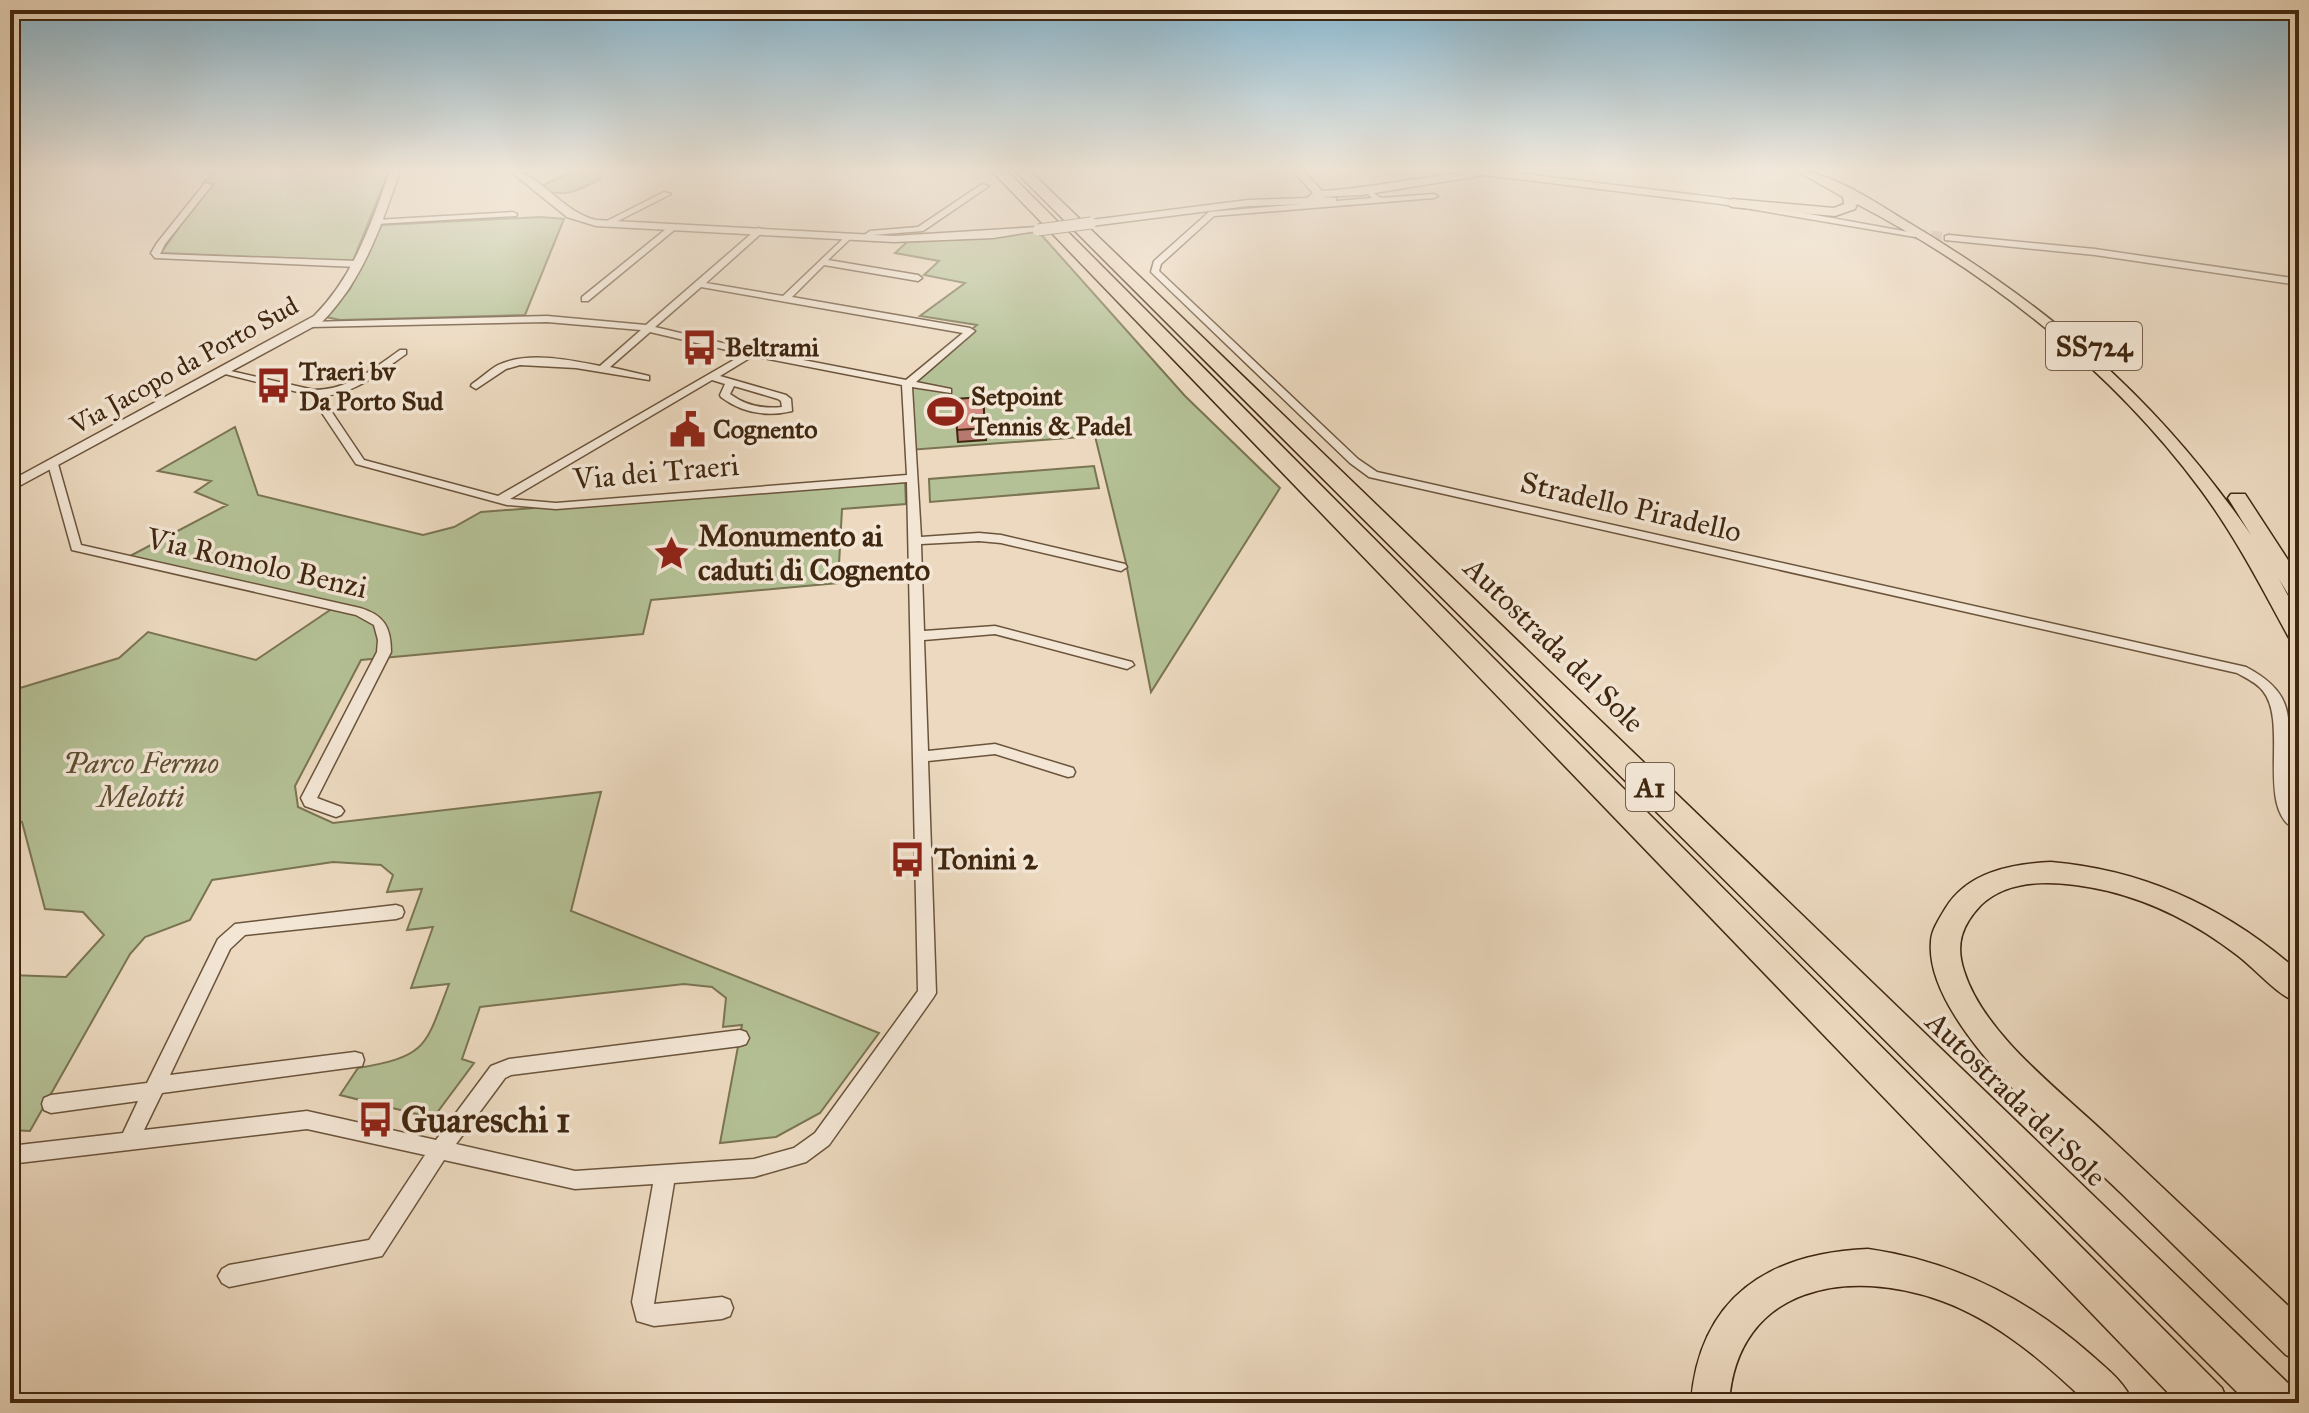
<svg xmlns="http://www.w3.org/2000/svg" width="2309" height="1413" viewBox="0 0 2309 1413" font-family="'IM FELL Great Primer',serif">
<style>
.green{fill:#b4c095;stroke:#7a7452;stroke-width:2}
.lines{fill:none;stroke-linecap:round;stroke-linejoin:round}
.tertiary-tunnel{stroke:#cab59c;stroke-width:11;stroke-dasharray:11 5;stroke-linecap:butt}
.minor-casing{stroke:#6b543c;stroke-width:3}
.tertiary-casing{stroke:#6b543c;stroke-width:3}
.trunk-casing{stroke:#402710;stroke-width:3}
.motorway-casing{stroke:#402710;stroke-width:3}
.minor{fill:#f3e6d5;fill-rule:evenodd}
.tertiary{fill:#f3e6d5;fill-rule:evenodd}
.trunk{fill:#ecd9bf;fill-rule:evenodd}
.motorway{fill:#ecd9bf;fill-rule:evenodd}
.tertiary-bridge-casing{stroke:#6b543c;stroke-width:13;stroke-linecap:butt}
.tertiary-bridge{stroke:#f3e6d5;stroke-width:11}
.wall{fill:#b6786f;stroke:#402710;stroke-width:2}
.building{fill:#d48b81;stroke:#402710;stroke-width:2}
.labels{text-anchor:middle;stroke-width:7;stroke-linejoin:round;paint-order:stroke}
.far-poi-label{font-size:26px;font-weight:bold;fill:#402710;stroke:#f3e6d5;text-anchor:start}
.far-street-label{font-size:26px;fill:#402710;stroke:#f3e6d5}
.shield{fill:#f3e6d5;stroke:#76604b;stroke-width:2}
.shield-label{font-size:28px;font-weight:bold;fill:#402710}
.street-label{font-size:30px;fill:#402710;stroke:#f3e6d5}
.poi-label{font-size:30px;font-weight:bold;fill:#402710;stroke:#f3e6d5;text-anchor:start}
.park-label{font-size:30px;font-style:italic;fill:#5d4d31;stroke:#f3e6d5}
.near-poi-label{font-size:36px;font-weight:bold;fill:#402710;stroke:#f3e6d5;text-anchor:start}
</style>
<rect width="100%" height="100%" fill="#ecd9bf"/>
<filter id="stains"><feTurbulence type="fractalNoise" baseFrequency=".0025" numOctaves="4"/><feColorMatrix values="0 0 0 0 .2 0 0 0 0 .09 0 0 0 0 .02 0 0 0 .5 -.17"/></filter>
<radialGradient id="worn" r=".72"><stop offset=".6" stop-color="#630" stop-opacity="0"/><stop offset="1" stop-color="#630" stop-opacity=".3"/></radialGradient>
<g class="green">
<polygon points="216,171 389,171 353,261 161,253 202,195 214,184 203,183"/>
<path d="M572 171 602 173 599 175 601 179C581 189 560 201 540 187Z"/>
<polygon points="541,217 564,219 525,315 340,320 326,317 350,289 382,225"/>
<polygon points="1037,230 1185,396 1280,488 1151,692 1126,563 1095,436 909,450 907,384 977,325 920,316 965,283 924,275 939,261 895,253 908,241 975,238"/>
<path d="M235 427 258 495 423 535 454 527 481 512 905 480 906 504 842 509 838 583 651 600 643 634 361 660 295 786 298 807 333 823 601 792 571 911 879 1033 820 1113 776 1137 720 1143 742 1025 723 1027 726 998 712 987 684 984 480 1007 462 1059 474 1063 433 1118 340 1095 358 1068C428 1056 425 1047 449 984L411 988 433 927 407 930 422 889 387 892 393 875 381 865 333 862 212 880 190 920 145 937 130 954 30 1131 10 1130V975L66 977 104 935 83 912 45 909 22 822 10 820V691L119 658 148 632 256 660 336 606 130 556 227 505 195 492 211 481 158 471Z"/>
<polygon points="1094,466 1099,488 930,502 929,479"/>
</g>
<g class="lines">
<polyline class="tertiary-tunnel" points="1915,234 1949,238"/>
<defs>
<g id="minor">
<polygon points="205,183 212,185 165,244 160,254 357,261 361,264 357,267 155,258 151,253 157,243"/>
<polygon points="982,184 989,186 923,231 872,235 864,240 860,238 870,231 918,227"/>
<polygon points="664,192 671,194 612,224 605,222"/>
<path d="M1372 192 1381 198 1434 194 1438 196 1434 198 1214 216 1161 264 1159 271 1358 459 1377 472 2246 667C2305 698 2284 728 2289 782 2290 800 2299 813 2299 831 2253 814 2290 724 2263 691 2257 683 2246 678 2237 673L1369 477 1350 463 1151 272 1154 261 1209 212 1372 198 1368 194Z"/>
<polygon points="513,212 517,214 516,216 375,224 371,222 375,220"/>
<polygon points="671,225 678,227 588,301 582,301 582,297"/>
<path d="M758 228 765 230 706 283 783 296 847 235 851 237 850 239 828 260 918 275 922 278 918 281 824 265 792 297 970 328 975 331 916 382 951 389V393L912 387 921 537 979 533 1001 535 1125 564 1127 567 1121 571 1001 543 979 541 921 544 924 631 995 626 1132 662 1134 665 1127 669 995 634 924 640 928 751 995 744 1073 768 1075 772 1073 776 1068 777 995 754 928 761 936 993 933 998 829 1145 806 1162 754 1177 674 1183 654 1304 722 1297 730 1300 733 1308 730 1316 722 1319 654 1326 637 1321 632 1302 653 1184 575 1189 444 1160 382 1256 229 1287 222 1283 218 1276 222 1269 229 1265 369 1240 425 1155 307 1129 10 1164V1146L123 1133 138 1101 51 1113 44 1110 42 1104 44 1098 51 1095 147 1083 218 939 235 924 396 905 402 907 404 912 402 917 396 919 245 935 230 949 170 1075 355 1052 362 1054 364 1060 362 1066 162 1093 144 1130 307 1111 436 1140 491 1066 509 1059 740 1030 746 1032 749 1038 746 1044 740 1046 511 1075 505 1078 456 1144 575 1171 754 1159 794 1148 815 1133 918 991 907 482 556 509 507 505 356 464 310 395 217 372 222 369 314 390C348 390 373 369 400 350H406V354C380 372 354 395 321 396L364 460 498 496 744 354 650 332 610 367 649 376V380L576 368 520 365 506 369 476 389 471 386 472 384C481 378 489 370 498 365 528 351 570 360 600 366L641 330 547 322 310 327 305 324 307 322 547 316 646 325ZM701 287 963 333 906 380 752 350 655 327ZM753 356 902 385 907 475 556 503 510 499 712 380 725 384 720 395 721 397C742 413 767 417 792 411L791 399 786 395 720 376ZM734 386 778 399 781 401 782 407C763 409 746 406 730 394Z"/>
<path d="M53 461 58 464 81 545 360 608C384 615 391 627 391 652L317 798 341 807 344 811 341 815 336 817 305 806 301 798 377 652 378 640 374 625 356 615 72 550 48 464Z"/>
</g>
<g id="tertiary">
<path d="M390 171H400C381 226 364 279 322 322L10 491V481L314 316C354 276 371 224 390 171Z"/>
<path d="M510 171C539 171 561 212 596 220L894 236 1038 227 1043 230 993 238 894 242 596 226 567 217Z"/>
<path d="M1293 171H1303L1322 191C1381 188 1440 171 1500 171L1721 198 1920 234 1915 237 1721 204 1485 175 1362 195 1320 197 1336 198V202L1332 203 1248 206 1091 226 1086 223 1091 220 1248 200 1307 198 1313 193Z"/>
<polygon points="1949,235 2095,249 2299,279 2299,285 2095,255 1945,240 1945,236"/>
</g>
<g id="trunk">
<path d="M1797 171C1828 171 1874 201 1901 218 2046 304 2155 395 2251 535L2228 498 2231 494H2245L2299 577V601L2291 599 2279 579 2299 616V643L2291 641 2288 636C2261 586 2235 536 2201 490 2112 370 1989 273 1857 204L1855 209 1835 216 1732 207 1725 203 1732 199 1834 208 1844 204 1843 197Z"/>
<path d="M2051 862C2146 870 2228 909 2299 972V1003C2276 995 2257 970 2237 955 2198 925 2156 903 2108 891 2069 882 2013 874 1981 905 1962 925 1955 944 1964 971 1984 1035 2062 1092 2110 1138 2173 1197 2236 1257 2299 1316V1361L2286 1355C2231 1301 2176 1247 2121 1193 2067 1140 1924 1023 1931 942 1931 931 1939 919 1945 909 1967 872 2011 864 2051 862Z"/>
<path d="M1868 1249C1952 1261 2025 1297 2089 1353 2106 1368 2125 1382 2133 1403H2087C2046 1363 1997 1321 1942 1301 1849 1267 1737 1285 1729 1403H1691C1699 1297 1769 1253 1868 1249Z"/>
</g>
<g id="motorway">
<polygon points="992,171 1007,171 2222,1388 2228,1403 2178,1403"/>
<polygon points="1015,171 1030,171 2293,1388 2299,1403 2248,1403"/>
</g>
</defs>
<use href="#minor" class="minor-casing"/>
<use href="#tertiary" class="tertiary-casing"/>
<use href="#trunk" class="trunk-casing"/>
<use href="#motorway" class="motorway-casing"/>
<use href="#minor" class="minor"/>
<use href="#tertiary" class="tertiary"/>
<use href="#trunk" class="trunk"/>
<use href="#motorway" class="motorway"/>
<defs>
<polyline id="tertiary-bridge" points="1038,230 1091,223"/>
</defs>
<use href="#tertiary-bridge" class="tertiary-bridge-casing"/>
<use href="#tertiary-bridge" class="tertiary-bridge"/>
</g>
<polygon class="wall" points="983,397 986,440 958,442 957,430"/>
<polygon class="building" points="983,397 985,428 957,430 955,399"/>
<linearGradient id="sky" x2="0" y2="1"><stop stop-color="#88b7d0"/><stop offset="0.46" stop-color="#f6eee2"/><stop offset="1" stop-color="#f6eee2" stop-opacity="0"/></linearGradient>
<rect width="2309" height="369" fill="url(#sky)"/>
<defs>
<symbol id="bus-bare" viewBox="-9 -9 18 18"><path d="M-5-6H5V4H4V6H2V4H-2V6H-4V4H-5ZM-3.5-4V0h7V-4ZM-3.5 1.2v1.5H-2V1.2ZM2 1.2v1.5H3.5V1.2Z" fill="#8f2418" stroke="#f3e6d5" stroke-width="2.5" paint-order="stroke"/></symbol>
<symbol id="stadium-bare" viewBox="-9 -9 18 18"><path d="M0-5a6.5 5 0 1 0 0 10a6.5 5 0 1 0 0-10ZM-3.5-1.8h7v3.6h-7Z" fill="#8f2418" stroke="#f3e6d5" stroke-width="2.5" paint-order="stroke"/></symbol>
<symbol id="civic-bare" viewBox="-9 -9 18 18"><path d="M-.6-6.5H3V-4.5H.6V-3L4-1V1h2V6H-6V1h2V-1L-.6-3ZM-1.2 2.5V6h2.4V2.5Z" fill="#8f2418" stroke="#f3e6d5" stroke-width="2.5" paint-order="stroke"/></symbol>
<symbol id="sight-bare" viewBox="-9 -9 18 18"><path d="M0-6L1.8-2.2L6-1.7L2.9 1.2L3.7 5.4L0 3.3L-3.7 5.4L-2.9 1.2L-6-1.7L-1.8-2.2Z" fill="#8f2418" stroke="#f3e6d5" stroke-width="2.5" paint-order="stroke"/></symbol>
</defs>
<g fill-rule="evenodd">
<use href="#bus-bare" x="674" y="322" width="51" height="51"/>
<use href="#bus-bare" x="248" y="360" width="51" height="51"/>
<use href="#stadium-bare" x="920" y="386" width="51" height="51"/>
<use href="#civic-bare" x="662" y="404" width="51" height="51"/>
<use href="#sight-bare" x="646" y="528" width="51" height="51"/>
<use href="#bus-bare" x="882" y="834" width="51" height="51"/>
<use href="#bus-bare" x="350" y="1094" width="51" height="51"/>
</g>
<g class="labels">
<g class="far-poi-label">
<text x="725" y="356">Beltrami</text>
<text x="299" y="380">Traeri bv<tspan x="299" dy="30">Da Porto Sud</tspan></text>
<text x="971" y="405">Setpoint<tspan x="971" dy="30">Tennis &amp; Padel</tspan></text>
<text x="713" y="438">Cognento</text>
</g>
<g class="far-street-label">
<text transform="translate(184 365) rotate(-29)" y="9">Via Jacopo da Porto Sud</text>
</g>
<g class="shield">
<rect x="2046" y="322" width="96" height="48" rx="6"/>
<rect x="1626" y="763" width="48" height="48" rx="6"/>
</g>
<g class="shield-label">
<text x="2094" y="356">SS724</text>
<text x="1650" y="797">A1</text>
</g>
<g class="street-label">
<text transform="translate(656 472) rotate(-5)" y="10">Via dei Traeri</text>
<text transform="translate(1631 507) rotate(13)" y="10">Stradello Piradello</text>
<text transform="translate(257 563) rotate(13)" y="10">Via Romolo Benzi</text>
<text transform="translate(1554 645) rotate(44)" y="10">Autostrada del Sole</text>
<text transform="translate(2016 1099) rotate(44)" y="10">Autostrada del Sole</text>
</g>
<g class="poi-label">
<text x="698" y="546">Monumento ai<tspan x="698" dy="34">caduti di Cognento</tspan></text>
<text x="934" y="869">Tonini 2</text>
</g>
<g class="park-label">
<text x="141" y="773">Parco Fermo<tspan x="141" dy="34">Melotti</tspan></text>
</g>
<g class="near-poi-label">
<text x="401" y="1132">Guareschi 1</text>
</g>
</g>
<rect width="2309" height="1413" fill="none" stroke="#ecd9bf" stroke-width="40"/>
<rect x="12" y="12" width="2285" height="1389" fill="none" stroke="#402710" stroke-width="4"/>
<rect x="20" y="20" width="2269" height="1373" fill="none" stroke="#402710" stroke-width="2"/>
<rect width="100%" height="100%" filter="url(#stains)"/>
<rect width="100%" height="100%" fill="url(#worn)"/>
</svg>
